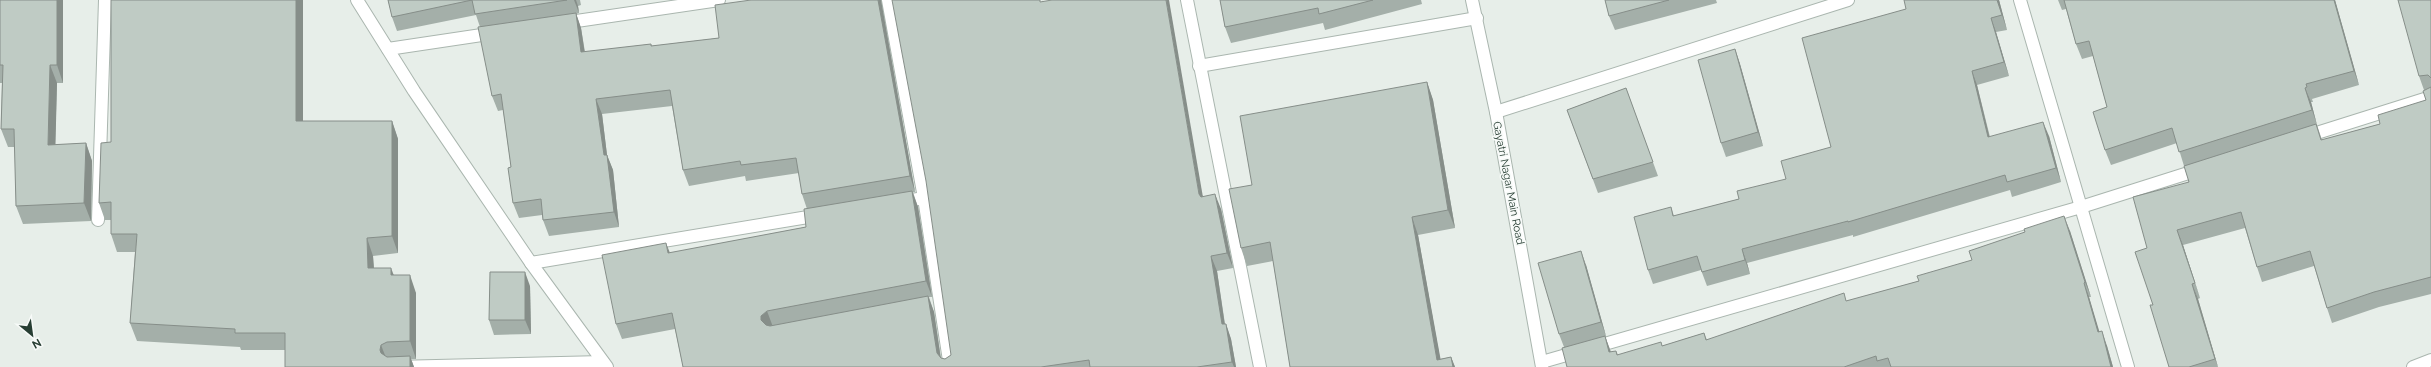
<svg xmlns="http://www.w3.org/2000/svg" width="2431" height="367" viewBox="0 0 2431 367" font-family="Raleway,sans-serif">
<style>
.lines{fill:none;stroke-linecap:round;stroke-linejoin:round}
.minor-casing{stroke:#aab6af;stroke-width:14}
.tertiary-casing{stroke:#aab6af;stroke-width:14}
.minor{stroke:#fff;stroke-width:12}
.tertiary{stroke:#fff;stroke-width:12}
.wall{fill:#a4afa9}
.shaded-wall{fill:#868e89}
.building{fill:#bfcbc4;stroke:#868e89}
.labels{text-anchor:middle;stroke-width:3.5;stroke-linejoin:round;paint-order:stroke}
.street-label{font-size:11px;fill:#273e33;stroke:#f7faf8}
</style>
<rect width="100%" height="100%" fill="#e7eee9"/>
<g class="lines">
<defs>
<g id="minor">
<polyline points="357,0 414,91 531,263 607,367"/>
<polyline points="888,0 924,198 950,367"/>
<polyline points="1187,0 1260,367"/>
<polyline points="2020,0 2128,367"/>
<polyline points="563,23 719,0"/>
<polyline points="388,49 495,33"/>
<polyline points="1199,66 1477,18"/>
<polyline points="1496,112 1848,0"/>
<polyline points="2304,137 2431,97"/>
<polyline points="900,202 924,198"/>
<polyline points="98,220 105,0"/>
<polyline points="531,263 820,215"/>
<polyline points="1542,362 2081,207 2201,169"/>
<polyline points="394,367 603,362"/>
<polyline points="2413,367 2431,360"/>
</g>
<polyline id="tertiary" points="1472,0 1496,112 1542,367"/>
</defs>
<use href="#minor" class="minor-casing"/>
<use href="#tertiary" class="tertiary-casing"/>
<use href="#minor" class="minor"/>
<use href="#tertiary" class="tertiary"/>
</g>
<g class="wall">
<polygon points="0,0 63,0 63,83 57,83 55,145 86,143 92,161 91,221 23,224 16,206 15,147 8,147 1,129 2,83 0,83"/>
<polygon points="111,0 303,0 303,121 392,121 398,139 398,253 373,256 374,268 394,275 416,293 416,359 411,359 414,367 285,350 241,350 240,347 137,341 130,323 135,252 117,252 111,234 111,220 105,220 99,203 111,142"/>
<polygon points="388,0 580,0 581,5 578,6 579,13 576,14 581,28 585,52 651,44 652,46 719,38 751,0 881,0 915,192 913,192 918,207 932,297 929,297 934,312 941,358 945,359 951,355 1043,0 1043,1 1203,196 1221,209 1233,268 1217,271 1225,324 1226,324 1231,339 1236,367 683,367 675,329 622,339 616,324 670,253 806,227 807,209 802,194 799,173 746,181 745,176 689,186 683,170 672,106 602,114 607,155 613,170 619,227 549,236 543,220 542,215 519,218 513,203 511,167 503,110 498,111 492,96 480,27 476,15 397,31 392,17"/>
<polygon points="1220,0 1421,0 1422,4 1325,30 1323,23 1231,43 1225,27"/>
<polygon points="1605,0 1716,0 1717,3 1615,30 1609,16"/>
<polygon points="1999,0 2007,30 1996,32 2009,76 1977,85 1990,137 2049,136 2061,182 2012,197 2010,190 1853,237 1853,235 1747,263 1750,274 1707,286 1701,270 1653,284 1648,270 1671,207 1674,216 1739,199 1786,179 1831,147"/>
<polygon points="2058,0 2335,0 2359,85 2312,99 2313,102 2311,102 2317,125 2322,140 2380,124 2426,100 2424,90 2419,76 2431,0 2431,294 2379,307 2332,323 2327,308 2314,266 2262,282 2257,267 2245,228 2183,245 2200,298 2198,299 2218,367 2169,367 2153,305 2147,248 2189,182 2184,166 2177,143 2111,165 2105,150 2107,107 2093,56 2082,59 2076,44 2066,9 2062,10"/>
<polygon points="1735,49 1740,64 1763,146 1726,157 1721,143"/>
<polygon points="1427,82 1433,100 1455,228 1418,235 1440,359 1451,357 1455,367 1290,367 1273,261 1247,266 1241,248 1252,185"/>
<polygon points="1626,88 1658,176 1598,193 1567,110"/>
<polygon points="2070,231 2091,297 2089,297 2099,332 2107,346 2113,367 1567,367 1564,347 1559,334 1586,265 1606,336 1605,336 1611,352 1616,351 1618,355 1662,346 1704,333 1707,340 1847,301 1919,281"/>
<polygon points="530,286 531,334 494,335 489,320"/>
</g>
<g class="shaded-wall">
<polygon points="57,0 63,0 63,83 57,65"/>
<polygon points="296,0 303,0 303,139 296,121"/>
<polygon points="574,0 576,0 578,6 579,13"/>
<polygon points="878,0 881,0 915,192 910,176"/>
<polygon points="1166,0 1169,0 1205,209 1199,194"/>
<polygon points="1997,0 1999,0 2007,30"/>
<polygon points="2334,0 2335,0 2359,85 2354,71"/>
<polygon points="576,13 581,28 587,68 581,52"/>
<polygon points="1991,18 1996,32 2009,76 2004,62"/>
<polygon points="1735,49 1740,64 1763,146 1758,132"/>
<polygon points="50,65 57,83 55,163 48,145"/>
<polygon points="1972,71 1977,85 1993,152 1988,137"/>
<polygon points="1427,82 1433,100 1455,228 1448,210"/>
<polygon points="2305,88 2311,102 2317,125 2312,110"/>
<polygon points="596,99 602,114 607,155 613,170 619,227 614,212 604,155"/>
<polygon points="392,121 398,139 398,253 392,236"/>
<polygon points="2043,122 2049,136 2061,182 2056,168"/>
<polygon points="86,143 92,161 91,221 84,203"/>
<polygon points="912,191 918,207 932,297 926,281"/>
<polygon points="1215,194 1221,209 1233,268 1227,253"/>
<polygon points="2064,216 2070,231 2091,297 2085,282"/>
<polygon points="1412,217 1418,235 1442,367 1437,360"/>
<polygon points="2177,230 2183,245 2200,298 2195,283"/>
<polygon points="367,238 373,256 375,286 368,268"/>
<polygon points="666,243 672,258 668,253"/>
<polygon points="1742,249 1747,263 1750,274 1745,260"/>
<polygon points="1581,251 1586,265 1606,336 1601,322"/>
<polygon points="1211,256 1217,271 1227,340 1222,324"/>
<polygon points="391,268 398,286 391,275"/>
<polygon points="525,272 530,286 531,334 525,320"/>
<polygon points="410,275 416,293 416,359 410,341"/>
<polygon points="2084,283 2089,297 2104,347 2098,332"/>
<polygon points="2192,284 2198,299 2218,367 2215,359"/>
<polygon points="928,296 934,312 942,367 937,353"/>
<polygon points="767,311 773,327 767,331 761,320 761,316"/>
<polygon points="1226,324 1231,339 1236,367 1234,367 1232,362"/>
<polygon points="2102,331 2107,346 2113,367 2111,367"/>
<polygon points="1605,336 1610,350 1615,367 1609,352"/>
<polygon points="381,345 388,363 387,367 380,350"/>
<polygon points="410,356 414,367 410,367"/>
<polygon points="1451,357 1455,367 1453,367"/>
</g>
<g class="building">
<polygon points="0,0 57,0 57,65 50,65 48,145 86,143 84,203 16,206 14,129 1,129 3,65 0,65"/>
<polygon points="111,0 296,0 296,121 392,121 392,236 367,238 368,268 391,268 391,275 410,275 410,341 387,342 381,345 380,350 381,353 387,357 410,356 410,367 285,367 285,333 235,333 235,329 130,323 137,234 111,234 111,202 99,203 101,143 111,142"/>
<polygon points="388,0 567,0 475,14 472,0 392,17"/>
<polygon points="751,0 878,0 910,176 802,194 796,158 741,165 740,161 683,170 670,90 596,99 604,155 607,155 614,212 543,220 541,199 513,203 508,168 511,167 501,94 492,96 478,27 576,13 581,52 651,44 651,46 719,38 715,5"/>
<polygon points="892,0 1040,0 1040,2 1052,0 1166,0 1199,194 1201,197 1215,194 1227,253 1211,256 1222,324 1226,324 1232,362 1197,367 1090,367 1089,360 1041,367 683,367 672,313 616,324 602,255 666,243 668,253 806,227 804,209 912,191 926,281 767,311 761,316 761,320 766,325 770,326 928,296 937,353 941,358 945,359 951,355 926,181"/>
<polygon points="1220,0 1373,0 1319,14 1318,8 1225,27"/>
<polygon points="1605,0 1669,0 1609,16"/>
<polygon points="1904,0 1997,0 2002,15 1991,18 2004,62 1972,71 1988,137 2043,122 2056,168 2007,182 2005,175 1848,222 1848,221 1742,249 1745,260 1702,272 1697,256 1648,270 1634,217 1671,207 1673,216 1739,199 1737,191 1786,179 1781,161 1831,147 1802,38 1906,9"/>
<polygon points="2064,0 2334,0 2354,71 2306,84 2307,87 2305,88 2312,110 2179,152 2172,128 2105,150 2093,112 2107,107 2089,41 2076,44"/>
<polygon points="2398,0 2431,0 2431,78 2428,75 2419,76"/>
<polygon points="1735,49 1758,132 1721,143 1698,60"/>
<polygon points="1427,82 1448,210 1412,217 1437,360 1451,357 1453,367 1290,367 1270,242 1241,248 1229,189 1252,185 1240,116"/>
<polygon points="2431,87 2431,277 2374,292 2327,308 2310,251 2257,267 2241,212 2177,230 2195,283 2192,284 2215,359 2189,367 2169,367 2150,305 2153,305 2135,252 2147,248 2133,197 2189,182 2184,166 2316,124 2321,140 2380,124 2378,115 2426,100 2423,91"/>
<polygon points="1626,88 1653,162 1593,179 1567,110"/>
<polygon points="2064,216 2085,282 2084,283 2098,332 2102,331 2111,367 1891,367 1888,358 1877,361 1876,356 1844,367 1567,367 1562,348 1605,336 1609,352 1616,351 1617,355 1661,342 1662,346 1704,333 1706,340 1844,293 1846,301 1919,281 1917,276 1972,260 1969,251 2025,232 2024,229"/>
<polygon points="1581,251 1601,322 1559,334 1538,263"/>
<polygon points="490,272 525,272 525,320 489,320"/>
</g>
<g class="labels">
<g class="street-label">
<text transform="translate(1509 183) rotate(79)" y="4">Gayatri Nagar Main Road</text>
</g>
</g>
<g transform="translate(32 335) rotate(151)" stroke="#f7faf8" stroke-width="3" paint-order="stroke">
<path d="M0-3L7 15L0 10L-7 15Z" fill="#273e33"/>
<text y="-6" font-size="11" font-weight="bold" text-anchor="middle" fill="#273e33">N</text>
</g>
</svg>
